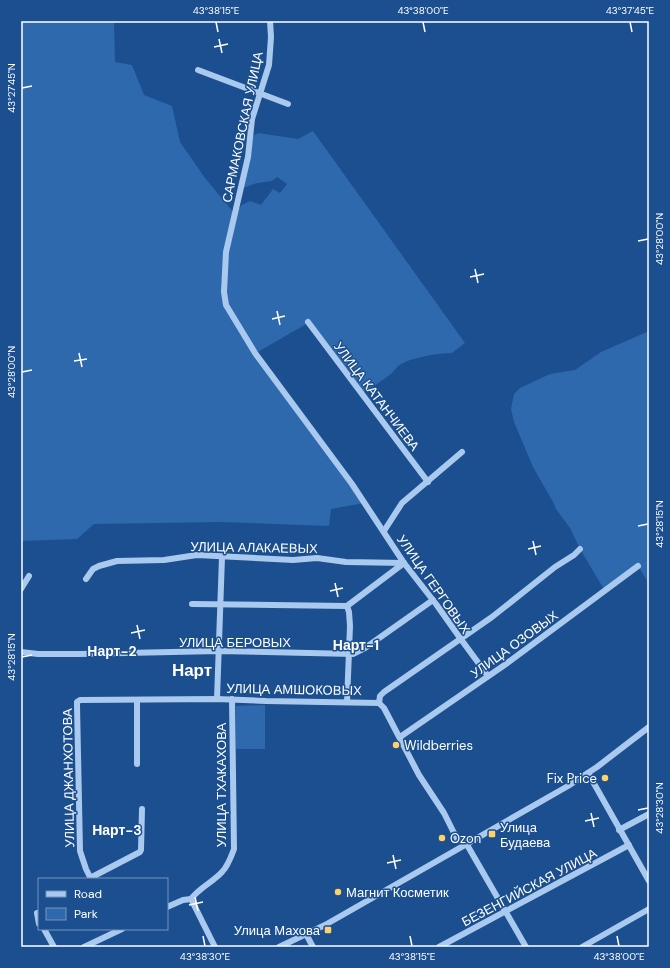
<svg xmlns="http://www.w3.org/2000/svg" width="670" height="968" viewBox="0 0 670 968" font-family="'DM Sans',sans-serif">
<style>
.green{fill:#2e69ad}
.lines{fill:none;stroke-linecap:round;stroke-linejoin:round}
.minor{stroke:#a9c9ee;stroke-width:6}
.ticks{fill:none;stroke:#fff;stroke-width:1.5}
.poi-dot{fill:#ffd166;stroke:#1b4f8f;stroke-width:1.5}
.labels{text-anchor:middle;stroke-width:3;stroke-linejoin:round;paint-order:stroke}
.street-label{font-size:13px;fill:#fff;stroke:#1b4f8f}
.poi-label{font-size:13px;fill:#fff;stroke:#1b4f8f;text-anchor:start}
.neighbourhood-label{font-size:14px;font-weight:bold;fill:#fff;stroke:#1b4f8f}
.district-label{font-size:17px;font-weight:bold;fill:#fff;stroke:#1b4f8f}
.neatline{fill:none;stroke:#fff;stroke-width:1.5}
.ticks-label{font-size:10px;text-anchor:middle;fill:#fff}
</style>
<rect width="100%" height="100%" fill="#1b4f8f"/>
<g class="green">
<path d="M21 21H114L115 62 132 65 144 95 172 106 180 142 205 178 234 213 242 205 250 201 261 205 273 189 280 193 287 184 277 177 272 181 257 183 243 188 253 136 258 133 298 139 313 131 465 343 452 353C439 353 415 357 403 363 398 365 395 370 391 374 382 381 372 387 362 393L308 323 256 353 364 503 331 509 329 526 221 522 94 524 77 539 21 541Z"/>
<polygon points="649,331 649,581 648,582 638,566 605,591 580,549 570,528 556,509 553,502 533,467 514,422 511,409 514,394 520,388 550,374 575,370 601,352"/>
<polygon points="265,705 265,749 236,749 236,706"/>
</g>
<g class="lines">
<g class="minor">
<polyline points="270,21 271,37 269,65 252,119 248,157 226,252 224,292 226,305 255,353 352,484 404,563 436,604 460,638 488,676"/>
<polyline points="198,70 288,104"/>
<polyline points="308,322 428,482"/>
<polyline points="384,531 402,503 462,452"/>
<polyline points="86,579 93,569 99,566 117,561 164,560 197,555 293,560 317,558 346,562 404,563"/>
<polyline points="21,589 29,576"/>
<polyline points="192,604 347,606 404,563"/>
<polyline points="347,606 349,612 350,626 347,702"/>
<polyline points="21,652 38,654 80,654 219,651 353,654 365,648 433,600"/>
<polyline points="217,699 222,557"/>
<polyline points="137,700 137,764"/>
<polyline points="379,703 384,708 419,775 444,813 457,839 466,843 526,947"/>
<polyline points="379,703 380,696 384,692 492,617 555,567 574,555 580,549"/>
<polyline points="400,737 506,664 638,566"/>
<polyline points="588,773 649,881"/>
<polyline points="619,830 649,814"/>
<polyline points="90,878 140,852 141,850 142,809"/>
<polyline points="91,879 86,869 80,851 77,705 77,702 80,700 217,699 266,701 379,703"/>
<path d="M191 899C199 888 213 882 222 872 228 866 231 857 234 849L232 699"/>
<polyline points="191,899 215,947"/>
<polyline points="167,907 183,900 191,899"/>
<polyline points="37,913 39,924"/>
<polyline points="44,929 54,947"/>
<polyline points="306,934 313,947"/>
<polyline points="84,947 122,929"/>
<polyline points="279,947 325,925 568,786 597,767 649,727"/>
<polyline points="439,947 629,845"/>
<polyline points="582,947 649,909"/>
</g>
</g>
<path class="ticks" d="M216 22 218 32M423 22 425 32M630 22 632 32M219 39 222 53M214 47 228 44M22 88 32 86M638 241 648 239M475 269 478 283M470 277 484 274M277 311 280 325M272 319 285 316M79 353 82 367M74 361 87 359M22 372 32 370M638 526 648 524M533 541 536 555M528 549 541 546M335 583 338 597M330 591 343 588M137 625 140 639M131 633 145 630M22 657 32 655M638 810 648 808M591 813 594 827M585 821 599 818M393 855 396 869M387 863 401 860M195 897 198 911M189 905 203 902M203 936 205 946M410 936 412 946M617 936 619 946"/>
<g class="poi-dot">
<circle cx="396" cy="745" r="4"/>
<circle cx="605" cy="778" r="4"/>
<rect x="488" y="830" width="8" height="8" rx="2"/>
<circle cx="442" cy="838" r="4"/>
<circle cx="338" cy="892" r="4"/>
<rect x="324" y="926" width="8" height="8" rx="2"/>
</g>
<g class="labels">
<g class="street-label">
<text transform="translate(242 127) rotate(-78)" y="5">САРМАКОВСКАЯ УЛИЦА</text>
<text transform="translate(377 396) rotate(53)" y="5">УЛИЦА КАТАНЧИЕВА</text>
<text transform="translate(254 547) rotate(1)" y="5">УЛИЦА АЛАКАЕВЫХ</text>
<text transform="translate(434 584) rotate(55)" y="5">УЛИЦА ГЕРГОВЫХ</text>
<text x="235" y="647">УЛИЦА БЕРОВЫХ</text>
<text transform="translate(514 644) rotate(-36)" y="5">УЛИЦА ОЗОВЫХ</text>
<text transform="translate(294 689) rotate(1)" y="5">УЛИЦА АМШОКОВЫХ</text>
<text transform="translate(68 778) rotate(-91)" y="5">УЛИЦА ДЖАНХОТОВА</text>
<text transform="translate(221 785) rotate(-90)" y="5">УЛИЦА ТХАКАХОВА</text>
<text transform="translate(529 887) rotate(-28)" y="5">БЕЗЕНГИЙСКАЯ УЛИЦА</text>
</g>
<g class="poi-label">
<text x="404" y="750">Wildberries</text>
<text x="597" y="783" text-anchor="end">Fix Price</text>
<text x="500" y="832">Улица<tspan x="500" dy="15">Будаева</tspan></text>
<text x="450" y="843">Ozon</text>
<text x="346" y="897">Магнит Косметик</text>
<text x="320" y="935" text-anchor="end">Улица Махова</text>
</g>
<g class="neighbourhood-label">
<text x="356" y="650">Нарт-1</text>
<text x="112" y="656">Нарт-2</text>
<text x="117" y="835">Нарт-3</text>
</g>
<g class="district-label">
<text x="192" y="676">Нарт</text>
</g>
</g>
<rect width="670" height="968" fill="none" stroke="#1b4f8f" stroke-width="44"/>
<rect x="38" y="878" width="130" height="52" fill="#1b4f8f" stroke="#7695bc"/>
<rect x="46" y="891" width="20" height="6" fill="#a9c9ee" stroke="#7695bc"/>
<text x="74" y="898" font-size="12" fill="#ffffff">Road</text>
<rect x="46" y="908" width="20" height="12" fill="#2e69ad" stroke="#7695bc"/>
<text x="74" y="918" font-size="12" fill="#ffffff">Park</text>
<rect x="22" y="22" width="626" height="924" class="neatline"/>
<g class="ticks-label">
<text x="216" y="14">43°38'15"E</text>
<text x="423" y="14">43°38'00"E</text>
<text x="630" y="14">43°37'45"E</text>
<text transform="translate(11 88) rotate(-90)" y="4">43°27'45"N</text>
<text transform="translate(659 239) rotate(-90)" y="4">43°28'00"N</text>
<text transform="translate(11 372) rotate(-90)" y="4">43°28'00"N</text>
<text transform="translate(659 524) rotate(-90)" y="4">43°28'15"N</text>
<text transform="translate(11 657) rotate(-90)" y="4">43°28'15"N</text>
<text transform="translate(659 808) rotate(-90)" y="4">43°28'30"N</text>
<text x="205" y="960">43°38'30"E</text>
<text x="412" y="960">43°38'15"E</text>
<text x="619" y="960">43°38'00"E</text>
</g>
</svg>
